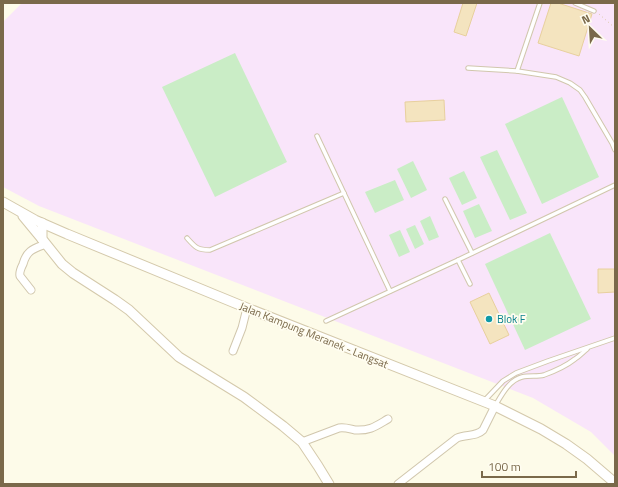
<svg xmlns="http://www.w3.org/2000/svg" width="618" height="487" viewBox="0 0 618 487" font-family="'Titillium Web',sans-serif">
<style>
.education{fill:#f9e5fa}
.grass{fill:#caedc6}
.building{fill:#f4e4bf;stroke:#e8d09e}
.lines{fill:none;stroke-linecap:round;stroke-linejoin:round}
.service-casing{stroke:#d1c7ad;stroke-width:5.5}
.minor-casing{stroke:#d1c7ad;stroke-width:9}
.secondary-casing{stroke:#d4c9ab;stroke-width:11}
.path{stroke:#dac8a1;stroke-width:1;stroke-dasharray:1 3;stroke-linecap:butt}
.service{stroke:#fff;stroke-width:3.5}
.minor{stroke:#fff;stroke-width:7}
.secondary{stroke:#fff;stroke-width:9}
.culture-dot{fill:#0f9aa8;stroke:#fffdf0;stroke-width:1.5}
.labels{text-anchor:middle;stroke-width:3.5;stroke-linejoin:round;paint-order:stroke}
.culture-label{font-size:11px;fill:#0d838f;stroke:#fffdf0;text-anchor:start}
.street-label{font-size:11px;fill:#7a694a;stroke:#fffdf0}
</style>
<rect width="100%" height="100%" fill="#fdfbe9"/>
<polygon class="education" points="22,3 615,3 615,456 591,432 533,398 39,206 3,187 3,22"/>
<g class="grass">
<polygon points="235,53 287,162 215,197 162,87"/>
<polygon points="562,97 599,177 542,204 505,124"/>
<polygon points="497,150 527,213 510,220 480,157"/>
<polygon points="413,161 427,190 411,198 397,169"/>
<polygon points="464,171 477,198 462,205 449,178"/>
<polygon points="395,180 404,200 375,213 365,192"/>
<polygon points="479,204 492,231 475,238 463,211"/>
<polygon points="430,216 439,237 429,241 420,221"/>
<polygon points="415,225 424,244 415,249 406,229"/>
<polygon points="400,230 410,252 399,257 389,235"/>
<polygon points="550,233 591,319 525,350 485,264"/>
</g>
<g class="building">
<polygon points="463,3 477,3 466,36 454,32"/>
<polygon points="551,3 558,3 592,14 579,56 538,43"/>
<polygon points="444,100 445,120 406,122 405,102"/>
<polygon points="598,269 615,269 615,292 598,293"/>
<polygon points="489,293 509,335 490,344 470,302"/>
</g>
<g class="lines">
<defs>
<g id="service">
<polyline points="575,3 594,11"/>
<polyline points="468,68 517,71 556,77 570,83 580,90 585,97 612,143 615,150"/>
<polyline points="517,71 540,3"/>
<polyline points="317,136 390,291"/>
<polyline points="445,199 472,253"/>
<path d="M187 238C195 247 197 250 210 250L344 193"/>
<polyline points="458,260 470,284"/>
<polyline points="326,321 458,260 615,185"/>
<polyline points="484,401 503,381 516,373 548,361 615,338"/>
<path d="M495 406C501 396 509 380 522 377 530 375 537 377 544 375 555 371 566 366 575 359 580 356 583 352 587 349"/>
</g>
<g id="minor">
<path d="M31 290 20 276C19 272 21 268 23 264 27 250 33 249 46 244"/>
<polyline points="233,351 242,328 247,308"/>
<path d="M302 442 339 428C345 427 350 429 355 430 370 431 376 426 388 419"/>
<path d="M398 484 457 438C466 434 476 437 483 430L495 406"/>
</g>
<g id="secondary">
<polyline points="3,202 35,220 67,234 247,308 495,406 541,429 566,444 587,459 615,483"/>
<polyline points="23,216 42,239"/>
<polyline points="42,223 42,239 62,264 73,273 115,300 129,310 179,357 244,397 283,426 302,442 318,466 329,484"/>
</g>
</defs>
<use href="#service" class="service-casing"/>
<use href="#minor" class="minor-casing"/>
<use href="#secondary" class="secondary-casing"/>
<polyline class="path" points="599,14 615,28"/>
<use href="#service" class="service"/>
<use href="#minor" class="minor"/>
<use href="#secondary" class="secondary"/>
</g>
<circle class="culture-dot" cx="489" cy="319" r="4"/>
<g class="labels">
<g class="culture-label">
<text x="497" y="323">Blok F</text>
</g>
<g class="street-label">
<text transform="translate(314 335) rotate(22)" y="4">Jalan Kampung Meranek - Langsat</text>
</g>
</g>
<rect width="618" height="487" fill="none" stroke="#7a694a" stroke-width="8"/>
<g transform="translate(590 28) rotate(335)" stroke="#fffdf0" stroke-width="3" paint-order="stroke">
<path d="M0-3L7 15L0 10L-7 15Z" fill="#7a694a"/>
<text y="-6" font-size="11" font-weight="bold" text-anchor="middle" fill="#7a694a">N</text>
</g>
<path d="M482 471v6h94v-6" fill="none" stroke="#7a694a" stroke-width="2"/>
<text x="488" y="471" font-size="12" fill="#7a694a" stroke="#fffdf0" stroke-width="3" paint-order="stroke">100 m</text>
</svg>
